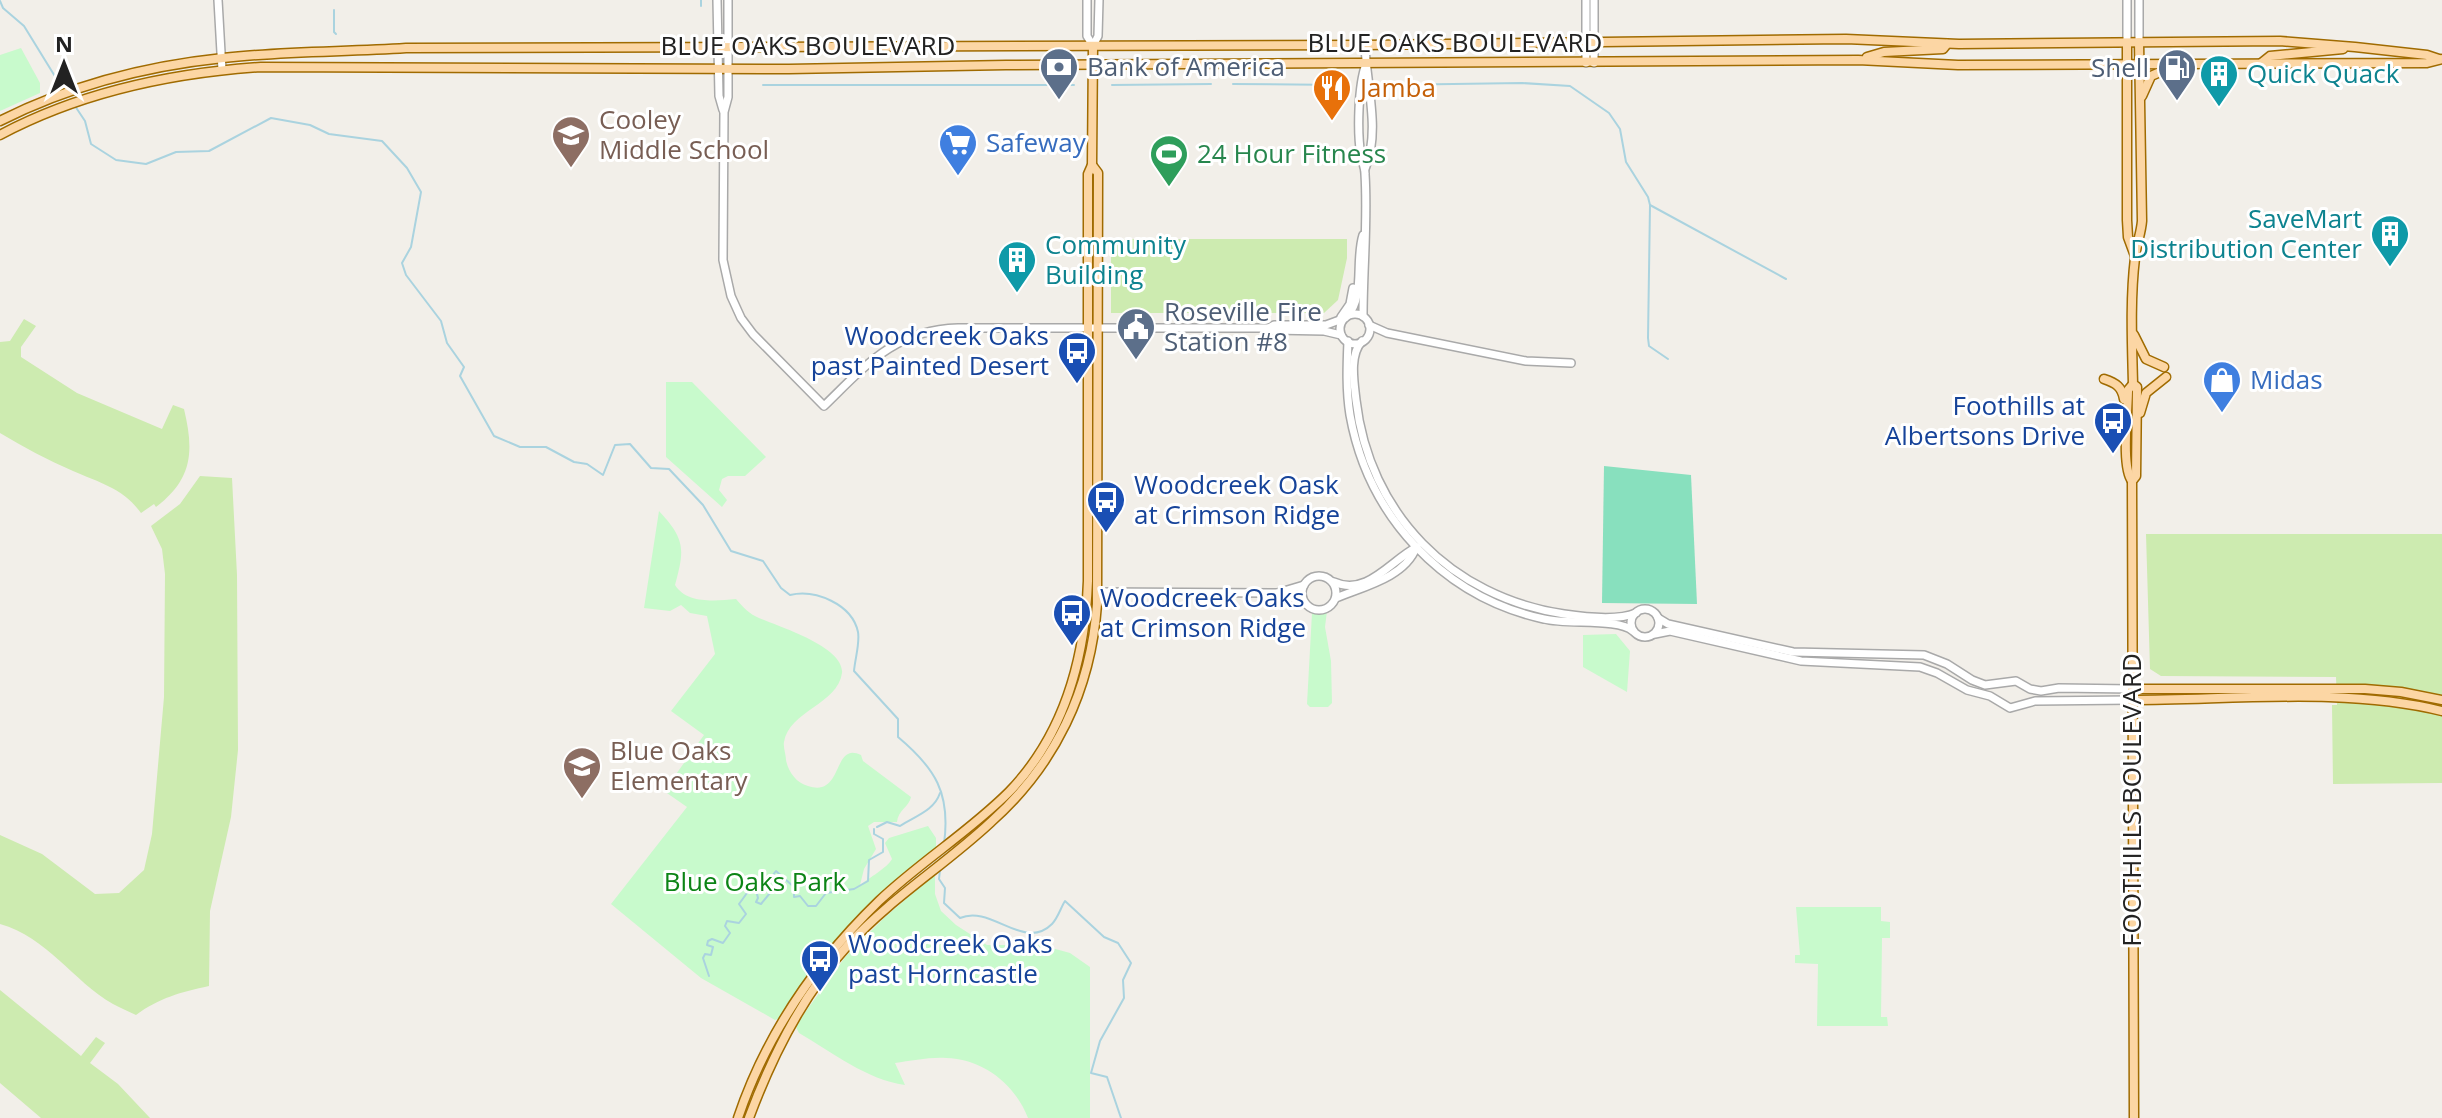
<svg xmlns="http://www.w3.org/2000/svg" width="2442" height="1118" viewBox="0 0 2442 1118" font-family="'Open Sans',sans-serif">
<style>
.grass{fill:#cdebb0}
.park{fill:#c8facc}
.pitch{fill:#88e0be}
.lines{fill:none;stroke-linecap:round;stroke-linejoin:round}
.stream{stroke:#aad3df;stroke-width:2}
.minor-casing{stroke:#a9a9a9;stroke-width:10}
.major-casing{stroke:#a06b00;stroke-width:11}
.minor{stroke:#fff;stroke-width:7}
.major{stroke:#fcd6a4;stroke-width:8}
.labels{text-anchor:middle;stroke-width:6;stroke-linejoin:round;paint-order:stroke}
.street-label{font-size:26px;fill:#222;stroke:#fff}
.service-label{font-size:26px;fill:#4e5e75;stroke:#fff;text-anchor:start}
.culture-label{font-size:26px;fill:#0d838f;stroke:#fff;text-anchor:start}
.food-label{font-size:26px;fill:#c56008;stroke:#fff;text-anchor:start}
.education-label{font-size:26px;fill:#785e54;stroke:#fff;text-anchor:start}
.shop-label{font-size:26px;fill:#366cbe;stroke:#fff;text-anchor:start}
.leisure-label{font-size:26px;fill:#27864d;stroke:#fff;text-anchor:start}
.transit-label{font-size:26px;fill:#164399;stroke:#fff;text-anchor:start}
.park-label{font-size:26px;fill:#0c8416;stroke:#fff}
</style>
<rect width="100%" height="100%" fill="#f2efe9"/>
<g class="grass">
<polygon points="1111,239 1347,239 1347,258 1338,300 1324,313 1111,313"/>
<path d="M24 319 36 326 21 347V357L77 393 162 429 173 405 184 409C194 451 193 479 156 507L154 504 141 513C123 488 100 483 73 471 48 460 23 447 0 433V342L10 341Z"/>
<path d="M200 476 232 478 237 575 238 750 231 817 210 911 209 986C181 992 159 998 136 1015 128 1011 120 1008 113 1004 73 981 47 937 0 924V835L42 854 95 894 119 893 144 870 152 834 164 697 165 574 162 549 151 526 180 504Z"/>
<polygon points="2146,534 2442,534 2442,783 2333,784 2332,705 2337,705 2336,677 2161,676 2150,669"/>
<polygon points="0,990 81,1056 96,1037 105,1043 90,1063 118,1084 150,1118 41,1118 0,1083"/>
</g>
<g class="park">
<polygon points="21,48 40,83 40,93 0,111 0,55"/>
<polygon points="666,382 692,382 766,457 745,476 728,476 722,479 719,490 727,500 722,507 666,457"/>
<path d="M659 511C685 539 685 549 675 585 687 604 715 601 736 599 743 607 749 614 759 618 778 626 845 647 842 673 838 704 789 711 784 742 783 747 786 755 786 760 788 771 796 783 808 786 844 798 832 741 861 755L863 761 911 797C909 807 898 810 897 822H874L868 826 876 849 864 869 860 885C869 878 887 868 892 859L885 843 889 838 928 826 936 838V850C870 904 826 946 780 1018L775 1020 701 978 611 904 687 807 664 791 704 735 671 711 715 654 707 616 690 613 681 605 670 611 644 608Z"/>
<polygon points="1327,611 1325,627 1331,661 1332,703 1328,707 1310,707 1307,704 1312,613"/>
<polygon points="1616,634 1630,651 1627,692 1583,667 1583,635"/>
<path d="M935 874V894L941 911 956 925 987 945H1041L1070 953 1090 967V1118H1028C1015 1084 983 1059 946 1058 929 1057 911 1061 895 1063L905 1085C867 1080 832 1052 799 1033L796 1027 801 1018 846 956 884 918Z"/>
<polygon points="1796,907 1881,907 1881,921 1890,922 1890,938 1882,938 1881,1017 1887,1017 1888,1026 1817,1026 1818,964 1795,963 1795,955 1800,955"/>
</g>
<polygon class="pitch" points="1604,466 1691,475 1697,604 1602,603"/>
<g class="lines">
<g class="stream">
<polyline points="701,0 701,6"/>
<polyline points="0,1 3,8 24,26 64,91"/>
<polyline points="334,10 334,32 336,34"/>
<polyline points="1233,84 1343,85"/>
<polyline points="763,85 1074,85"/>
<polyline points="1112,85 1211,84"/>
<polyline points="1384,85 1522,83 1570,86 1609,113 1620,129 1626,162 1648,197 1650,205 1648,338 1649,346 1668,359"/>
<path d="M75 106 85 121 91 144 116 160 146 164 176 152 209 151 271 118 310 125 329 134 382 141 407 168 421 192 411 247 402 263 406 275 441 321 447 343 464 367 460 376 494 436 520 447H546L574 462 587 464 603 475 615 445 630 444 651 468 669 469 703 505 731 551 763 561 781 588 790 595C815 589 852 604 858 632 860 643 855 659 854 671L898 719V737C935 768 951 793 944 844"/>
<polyline points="1650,205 1786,279"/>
<path d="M877 827 887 822 900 826C915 816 934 811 940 793"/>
<path d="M940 870 939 879 945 888 944 903 960 918C991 904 1024 952 1052 924 1058 918 1061 907 1065 901L1104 937 1118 943 1131 963 1123 980 1124 998 1100 1041 1091 1073 1107 1077 1121 1118"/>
<polyline points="709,976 703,958 705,954 711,955 713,947 707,945 708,941 712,939 723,943 730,933 725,926 727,921 739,923 746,914 739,904 747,893 756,890 758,898 756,902 761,904 770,893 768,881 776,871 794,887 794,897 800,896 808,906 816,906 826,893 854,889 868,881 869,860 883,852 883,839 874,834 874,829"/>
</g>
<defs>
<g id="minor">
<polyline points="218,0 222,70"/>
<polyline points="717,0 719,96 723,110"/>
<path d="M728 0V97L724 112 723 260 731 296 741 318 753 334 824 406C866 365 895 330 958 328H1269L1274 325H1326L1345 318"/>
<polyline points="1087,0 1087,36 1093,46"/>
<polyline points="1594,0 1594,63"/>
<polyline points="2127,0 2127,43"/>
<polyline points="2139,42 2139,0"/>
<path d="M1365 45C1366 84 1381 131 1365 169"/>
<polyline points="1093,46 1098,36 1099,0"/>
<polyline points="1586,63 1586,0"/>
<circle cx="1355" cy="329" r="15"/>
<path d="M1348 315C1365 296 1355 260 1363 235"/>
<path d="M1363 316C1363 268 1368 221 1365 174 1365 167 1362 162 1361 156 1357 132 1358 86 1366 64"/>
<polyline points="1341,317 1350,304 1353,288"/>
<polyline points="1369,325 1387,333 1526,361 1571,363"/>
<polyline points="1269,328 1273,330 1324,331 1341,335"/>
<path d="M1348 341C1347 366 1346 390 1350 415 1368 516 1443 597 1544 619 1568 625 1618 618 1633 631"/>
<path d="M1362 341C1349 355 1354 382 1356 400 1369 514 1451 597 1564 614 1584 617 1617 621 1636 613"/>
<circle cx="1319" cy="593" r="17"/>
<path d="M1334 582C1367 597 1391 560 1417 547"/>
<polyline points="1097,592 1277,593 1304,602"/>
<polyline points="1277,593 1304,585"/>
<path d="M1336 598C1362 587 1404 578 1416 548"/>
<circle cx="1645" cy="623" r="14"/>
<polyline points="1658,618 1668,624 1793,652 1924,655 1947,664 1972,680 1985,685 2016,681 2030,689 2041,691 2059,688 2132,689"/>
<polyline points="1655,634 1670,631 1801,661 1920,667 1937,673 1967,690 1990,696 2010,708 2035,701 2132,700"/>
</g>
<g id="major">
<polyline points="2127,43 2127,220 2128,237 2135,256"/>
<polyline points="1867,57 1884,52 1943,49 1947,44"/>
<polyline points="2260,64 2270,56 2343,49"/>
<polyline points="2142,96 2151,76 2176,65"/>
<path d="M0 121C69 86 146 66 223 58 283 51 345 52 406 48L1365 45 1846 39 1959 44 2280 41 2355 47 2427 55 2439 59"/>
<path d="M0 135C79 93 172 73 261 67L789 69 1006 65 1858 60 1958 65 2427 63 2442 59"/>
<polyline points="2134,335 2146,359 2164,367"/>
<path d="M2104 379C2116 383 2122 387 2124 399"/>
<polyline points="2140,413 2146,393 2166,377"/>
<path d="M2132 481C2121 467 2128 410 2128 390L2133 384"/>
<polyline points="2132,689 2365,689 2401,692 2442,700"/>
<path d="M2132 700C2232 700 2345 687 2442 711"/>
<path d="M738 1118C766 1035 816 962 879 901 920 862 969 832 1009 792 1065 734 1085 658 1088 581V174L1092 165 1093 46"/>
<path d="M749 1118C772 1056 803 994 848 945 891 898 945 865 991 822 1055 765 1091 690 1097 604L1098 173 1092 165"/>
<path d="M2134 1118 2132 481 2136 476 2137 387 2133 384C2132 343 2130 299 2135 258 2136 245 2141 234 2142 221L2139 42"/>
</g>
</defs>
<use href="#minor" class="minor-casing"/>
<use href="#major" class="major-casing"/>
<use href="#minor" class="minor"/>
<use href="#major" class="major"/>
</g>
<defs>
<symbol id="bank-pin" viewBox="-11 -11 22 30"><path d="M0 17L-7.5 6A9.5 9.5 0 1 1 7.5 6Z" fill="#5c6f8a" stroke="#fff"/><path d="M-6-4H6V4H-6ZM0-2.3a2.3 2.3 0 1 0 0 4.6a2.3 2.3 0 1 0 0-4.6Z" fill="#fff"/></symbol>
<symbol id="fuel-pin" viewBox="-11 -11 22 30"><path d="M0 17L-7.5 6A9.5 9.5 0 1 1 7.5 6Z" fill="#5c6f8a" stroke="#fff"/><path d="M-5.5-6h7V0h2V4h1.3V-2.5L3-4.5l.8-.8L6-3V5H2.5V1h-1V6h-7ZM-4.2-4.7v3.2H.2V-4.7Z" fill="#fff"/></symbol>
<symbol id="building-pin" viewBox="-11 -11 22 30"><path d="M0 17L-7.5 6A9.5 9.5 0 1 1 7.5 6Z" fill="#0f9aa8" stroke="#fff"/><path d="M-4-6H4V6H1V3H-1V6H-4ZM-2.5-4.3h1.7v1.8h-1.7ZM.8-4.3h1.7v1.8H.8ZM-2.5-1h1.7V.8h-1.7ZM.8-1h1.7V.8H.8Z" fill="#fff"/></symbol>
<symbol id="restaurant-pin" viewBox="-11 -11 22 30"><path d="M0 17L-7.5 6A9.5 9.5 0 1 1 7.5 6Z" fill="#e8710a" stroke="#fff"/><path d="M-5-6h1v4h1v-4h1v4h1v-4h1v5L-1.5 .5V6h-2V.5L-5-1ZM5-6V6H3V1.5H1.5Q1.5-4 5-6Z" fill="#fff"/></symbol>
<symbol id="school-pin" viewBox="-11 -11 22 30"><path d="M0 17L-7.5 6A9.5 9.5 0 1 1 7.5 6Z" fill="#8d6e63" stroke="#fff"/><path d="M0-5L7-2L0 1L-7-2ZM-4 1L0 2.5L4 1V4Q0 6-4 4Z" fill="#fff"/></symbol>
<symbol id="supermarket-pin" viewBox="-11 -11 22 30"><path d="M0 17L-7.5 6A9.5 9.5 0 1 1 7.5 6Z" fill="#3f7fe0" stroke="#fff"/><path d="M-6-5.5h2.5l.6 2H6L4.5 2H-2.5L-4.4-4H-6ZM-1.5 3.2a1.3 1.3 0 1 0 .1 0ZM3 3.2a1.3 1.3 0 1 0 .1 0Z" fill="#fff"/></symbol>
<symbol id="stadium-pin" viewBox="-11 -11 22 30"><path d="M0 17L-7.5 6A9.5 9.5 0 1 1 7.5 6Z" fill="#2e9e5b" stroke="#fff"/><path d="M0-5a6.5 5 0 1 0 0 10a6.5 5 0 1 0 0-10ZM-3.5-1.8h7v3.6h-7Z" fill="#fff"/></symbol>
<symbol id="civic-pin" viewBox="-11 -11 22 30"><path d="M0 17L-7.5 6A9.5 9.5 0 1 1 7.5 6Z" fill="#5c6f8a" stroke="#fff"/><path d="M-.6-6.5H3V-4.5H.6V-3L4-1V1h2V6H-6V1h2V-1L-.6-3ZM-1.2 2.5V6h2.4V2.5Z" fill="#fff"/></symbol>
<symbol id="bus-pin" viewBox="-11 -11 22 30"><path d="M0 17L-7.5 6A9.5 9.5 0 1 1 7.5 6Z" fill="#1a4fb4" stroke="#fff"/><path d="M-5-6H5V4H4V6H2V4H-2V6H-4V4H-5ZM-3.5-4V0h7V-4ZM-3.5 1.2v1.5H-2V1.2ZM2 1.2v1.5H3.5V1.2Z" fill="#fff"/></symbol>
<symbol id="shop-pin" viewBox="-11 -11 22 30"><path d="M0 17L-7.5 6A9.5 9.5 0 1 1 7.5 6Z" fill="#3f7fe0" stroke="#fff"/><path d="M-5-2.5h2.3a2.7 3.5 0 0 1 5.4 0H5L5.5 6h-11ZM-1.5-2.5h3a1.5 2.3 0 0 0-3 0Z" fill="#fff"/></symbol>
</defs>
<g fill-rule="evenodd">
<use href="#bank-pin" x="1037" y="45" width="44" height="60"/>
<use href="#fuel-pin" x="2155" y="46" width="44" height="60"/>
<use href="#building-pin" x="2197" y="52" width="44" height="60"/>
<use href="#restaurant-pin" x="1310" y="66" width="44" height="60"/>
<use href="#school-pin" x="549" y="113" width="44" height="60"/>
<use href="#supermarket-pin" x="936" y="121" width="44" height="60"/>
<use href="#stadium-pin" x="1147" y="132" width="44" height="60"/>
<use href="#building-pin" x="2368" y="212" width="44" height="60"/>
<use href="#building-pin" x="995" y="238" width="44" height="60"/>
<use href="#civic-pin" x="1114" y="305" width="44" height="60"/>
<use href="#bus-pin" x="1055" y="329" width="44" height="60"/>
<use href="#shop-pin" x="2200" y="358" width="44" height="60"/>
<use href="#bus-pin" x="2091" y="399" width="44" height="60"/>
<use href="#bus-pin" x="1084" y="478" width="44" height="60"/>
<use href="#bus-pin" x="1050" y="591" width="44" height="60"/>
<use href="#school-pin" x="560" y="744" width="44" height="60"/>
<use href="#bus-pin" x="798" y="937" width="44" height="60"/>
</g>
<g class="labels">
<g class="street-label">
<text x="1455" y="52">BLUE OAKS BOULEVARD</text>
<text x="808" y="55">BLUE OAKS BOULEVARD</text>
<text transform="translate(2132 800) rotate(-90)" y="9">FOOTHILLS BOULEVARD</text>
</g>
<g class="service-label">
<text x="1087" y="76">Bank of America</text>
<text x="2149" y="77" text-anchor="end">Shell</text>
<text x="1164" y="321">Roseville Fire<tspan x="1164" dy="30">Station #8</tspan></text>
</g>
<g class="culture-label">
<text x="2247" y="83">Quick Quack</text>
<text x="2362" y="228" text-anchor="end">SaveMart<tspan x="2362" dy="30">Distribution Center</tspan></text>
<text x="1045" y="254">Community<tspan x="1045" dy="30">Building</tspan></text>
</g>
<g class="food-label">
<text x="1360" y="97">Jamba</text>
</g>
<g class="education-label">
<text x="599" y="129">Cooley<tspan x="599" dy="30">Middle School</tspan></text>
<text x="610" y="760">Blue Oaks<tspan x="610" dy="30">Elementary</tspan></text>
</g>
<g class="shop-label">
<text x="986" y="152">Safeway</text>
<text x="2250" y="389">Midas</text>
</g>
<g class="leisure-label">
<text x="1197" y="163">24 Hour Fitness</text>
</g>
<g class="transit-label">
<text x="1049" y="345" text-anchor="end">Woodcreek Oaks<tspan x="1049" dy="30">past Painted Desert</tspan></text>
<text x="2085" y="415" text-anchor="end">Foothills at<tspan x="2085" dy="30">Albertsons Drive</tspan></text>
<text x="1134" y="494">Woodcreek Oask<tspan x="1134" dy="30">at Crimson Ridge</tspan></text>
<text x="1100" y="607">Woodcreek Oaks<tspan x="1100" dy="30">at Crimson Ridge</tspan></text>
<text x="848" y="953">Woodcreek Oaks<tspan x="848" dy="30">past Horncastle</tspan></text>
</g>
<g class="park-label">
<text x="755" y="891">Blue Oaks Park</text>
</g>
</g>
<g transform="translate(64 64)" stroke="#ffffff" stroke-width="6" paint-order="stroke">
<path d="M0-6L14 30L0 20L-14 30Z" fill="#222222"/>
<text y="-12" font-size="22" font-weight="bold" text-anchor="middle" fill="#222222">N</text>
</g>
</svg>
